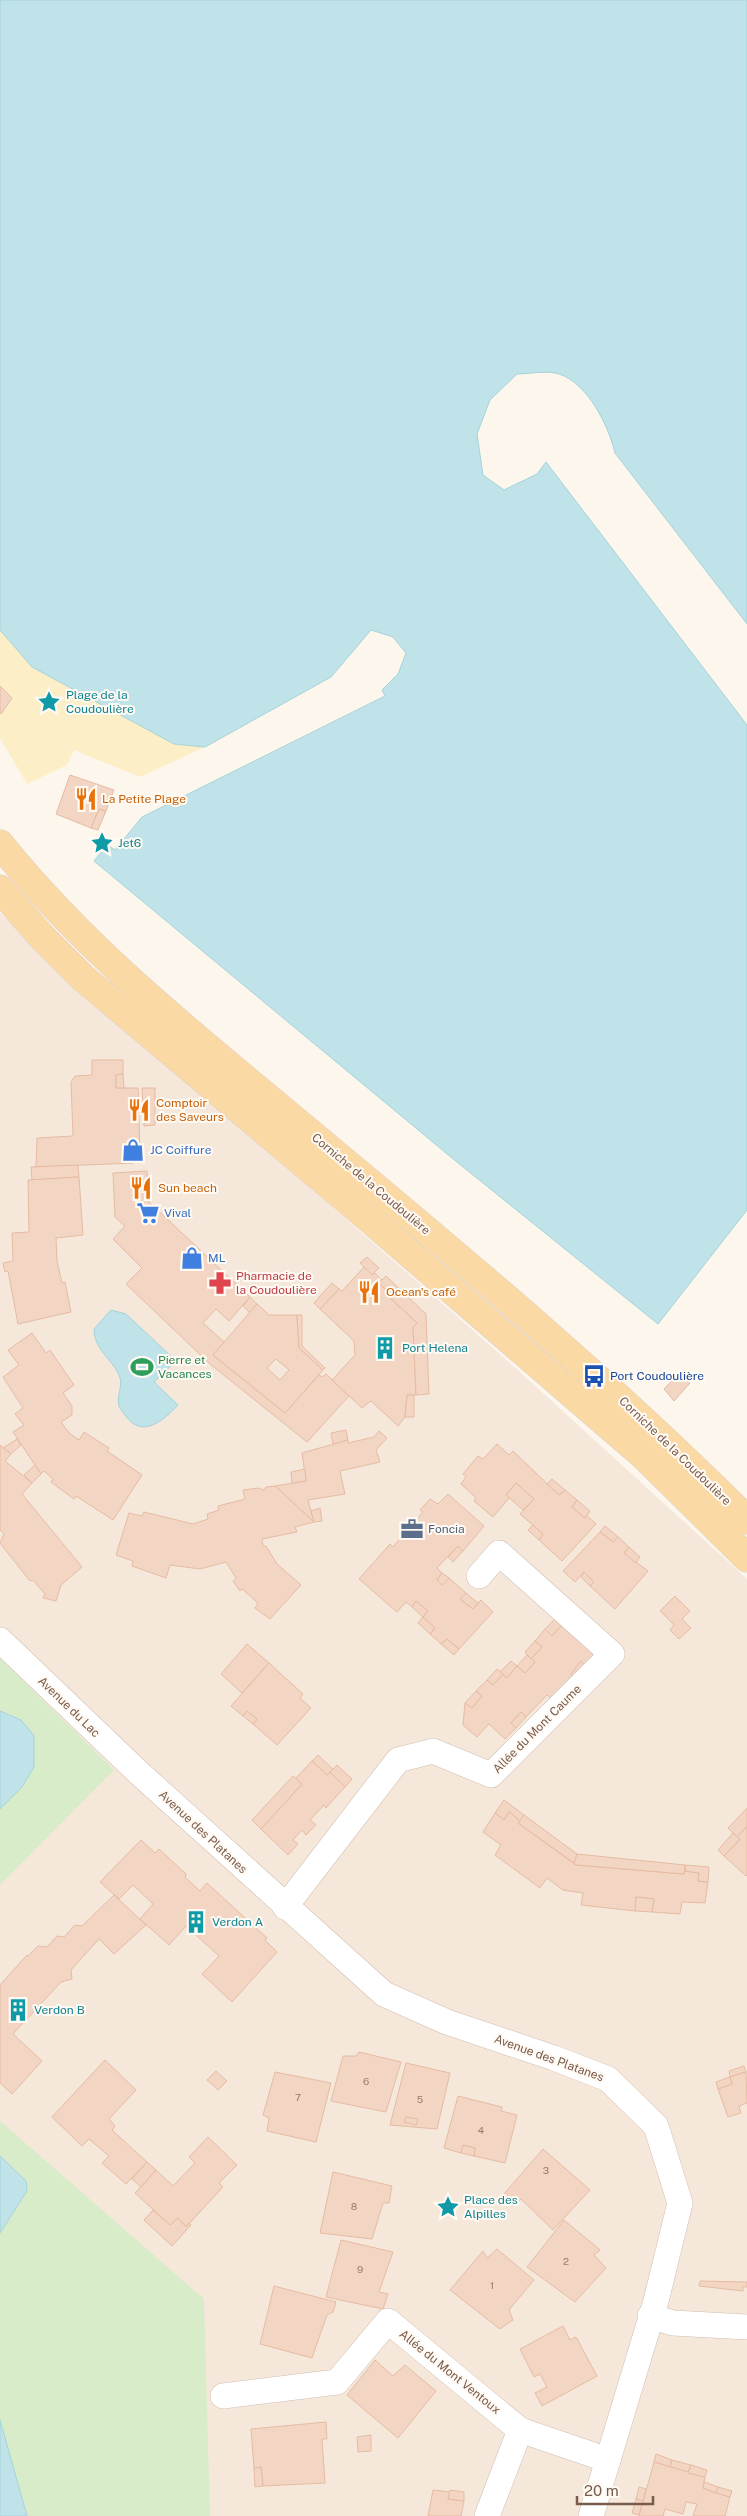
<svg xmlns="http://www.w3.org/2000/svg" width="747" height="2516" viewBox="0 0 747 2516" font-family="'Public Sans',sans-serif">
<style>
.residential{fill:#f5e8da}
.green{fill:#d8ecc9}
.sand{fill:#fcefc7}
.water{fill:#bfe3e8;stroke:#a5d3da}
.building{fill:#f3d5c3;stroke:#e6bba3;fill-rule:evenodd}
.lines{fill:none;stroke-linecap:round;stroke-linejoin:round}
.minor-casing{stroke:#d1beb0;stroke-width:26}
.major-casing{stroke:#dad1cd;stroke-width:29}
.minor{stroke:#fff;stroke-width:25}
.major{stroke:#fbd9a5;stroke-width:28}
.labels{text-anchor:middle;stroke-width:4;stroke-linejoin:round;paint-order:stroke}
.number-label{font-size:10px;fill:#987a6a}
.culture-label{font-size:12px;fill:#0d838f;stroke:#fffaf3;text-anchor:start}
.food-label{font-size:12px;fill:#c56008;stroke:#fffaf3;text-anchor:start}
.shop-label{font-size:12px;fill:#366cbe;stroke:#fffaf3;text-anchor:start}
.street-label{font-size:12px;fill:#7a5c4d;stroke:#fffaf3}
.health-label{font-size:12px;fill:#be3a42;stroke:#fffaf3;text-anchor:start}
.leisure-label{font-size:12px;fill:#27864d;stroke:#fffaf3;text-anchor:start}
.transit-label{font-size:12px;fill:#164399;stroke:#fffaf3;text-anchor:start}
.service-label{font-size:12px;fill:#4e5e75;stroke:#fffaf3;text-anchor:start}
</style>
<rect width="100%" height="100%" fill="#fdf6ec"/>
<polygon class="residential" points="0,913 46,956 501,1355 747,1579 747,2516 0,2516"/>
<g class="green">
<polygon points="0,1658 114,1770 0,1885 0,1809 22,1787 34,1767 34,1736 21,1720 0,1711"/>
<polygon points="0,2121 204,2299 210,2516 27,2516 0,2420 0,2233 27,2191 16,2171 0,2156"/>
</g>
<polygon class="sand" points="0,630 32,667 174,744 205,747 140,777 74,750 67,765 27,784 0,738"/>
<g class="water">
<path d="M0 0H747V624L615 453C609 427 588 383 559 374 548 370 529 374 517 374L490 400 477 434 483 475 504 490 537 474 546 462 747 725V1210L658 1324 452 1158 94 861 107 845 115 850 142 817 385 696 382 690 398 674 406 653 393 637 371 630 331 677 205 747 174 744 32 667 0 630Z"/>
<path d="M111 1310 126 1314 176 1361 154 1382 178 1405C164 1420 142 1440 125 1415 124 1413 120 1409 119 1406 116 1396 124 1385 119 1375 111 1358 94 1349 94 1329Z"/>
<polygon points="0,1711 21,1720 34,1736 34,1767 22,1787 0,1809"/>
<polygon points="0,2156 26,2181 27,2191 0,2233"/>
<polygon points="0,2420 27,2516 0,2516"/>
</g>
<g class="building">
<polygon points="0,686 12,698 1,714 0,713"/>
<polygon points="70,775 114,790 106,811 99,809 91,828 56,814"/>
<polygon points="99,809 106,811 98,830 91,828"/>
<polygon points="92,1060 123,1060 123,1074 116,1075 116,1088 138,1088 140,1151 134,1151 134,1163 36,1167 37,1138 73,1136 71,1082 75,1076 92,1075"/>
<polygon points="123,1074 124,1088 116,1088 116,1075"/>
<polygon points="142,1088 155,1088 155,1125 144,1126"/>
<polygon points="78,1165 79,1177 32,1180 31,1167"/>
<polygon points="147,1171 148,1201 250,1297 229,1321 216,1309 203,1323 224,1342 213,1355 285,1413 319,1375 322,1377 326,1374 349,1396 307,1442 210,1364 126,1284 142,1268 113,1239 125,1226 115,1217 113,1173"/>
<polygon points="79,1177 83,1235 56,1238 57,1261 62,1283 65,1282 71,1312 18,1324 8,1271 5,1272 3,1263 13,1261 12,1233 29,1232 28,1180"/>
<polygon points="367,1257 379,1268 372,1275 360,1263"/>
<polygon points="364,1267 372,1275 375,1273 382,1280 379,1283 388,1292 386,1294 417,1323 413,1327 416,1395 407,1395 405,1417 398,1426 371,1401 362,1408 332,1380 355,1355 354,1341 320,1309 339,1289 342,1291"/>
<polygon points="386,1276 426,1314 429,1394 416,1395 413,1327 417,1323 386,1294 388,1292 379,1283"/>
<polygon points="332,1283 339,1289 320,1309 314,1303"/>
<polygon points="250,1297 257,1304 250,1313 243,1306"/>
<path d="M257 1304 269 1315H297L299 1348 323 1370 285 1413 213 1355ZM276 1359 289 1370 280 1380 267 1368Z"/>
<polygon points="297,1315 302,1315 302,1346 325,1368 323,1370 299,1348"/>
<polygon points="32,1333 46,1353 50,1350 74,1385 63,1393 72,1406 72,1415 61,1422 69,1433 79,1440 84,1432 109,1448 107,1451 142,1475 113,1520 76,1496 74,1499 51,1482 53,1479 44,1471 41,1474 13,1432 24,1425 15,1414 23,1408 3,1377 19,1365 8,1350"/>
<polygon points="679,1373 690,1383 674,1401 664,1389"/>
<polygon points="407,1395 414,1395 414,1417 405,1417"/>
<polygon points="346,1430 348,1440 333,1444 331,1433"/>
<polygon points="379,1431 387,1438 376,1450 380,1462 340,1471 345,1494 308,1500 314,1522 275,1486 306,1481 302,1453 348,1440 348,1443 374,1437"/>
<polygon points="17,1439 21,1445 11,1454 3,1448"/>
<polygon points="497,1444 509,1455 513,1451 559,1495 565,1490 577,1500 572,1507 585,1518 586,1515 596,1524 562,1561 539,1540 543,1534 520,1514 534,1499 516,1483 506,1495 509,1498 493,1517 474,1501 476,1498 461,1484 466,1477 463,1474 478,1456 483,1459"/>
<polygon points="0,1445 11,1454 5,1461 32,1483 22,1494 82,1567 61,1585 56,1601 43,1598 45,1594 33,1580 30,1581 0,1543 4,1534 0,1530"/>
<polygon points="35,1465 41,1474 32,1483 24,1475"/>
<polygon points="305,1469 306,1481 292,1483 291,1472"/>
<polygon points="552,1479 565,1490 559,1495 547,1484"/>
<polygon points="516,1483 534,1499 523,1510 506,1495"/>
<polygon points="275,1486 314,1522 295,1527 297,1532 262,1539 263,1546 266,1546 277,1564 301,1585 270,1619 255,1608 258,1603 242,1589 240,1591 233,1581 236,1578 226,1562 200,1569 170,1565 166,1578 132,1566 133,1561 116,1555 129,1513 142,1516 144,1512 193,1524 208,1519 207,1514 219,1510 218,1506 245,1499 243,1490 259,1488 263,1490 266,1487"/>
<polygon points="448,1494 484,1526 463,1551 458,1546 437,1568 442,1573 437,1580 442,1585 449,1578 466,1593 460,1599 473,1609 481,1600 493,1612 459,1649 447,1639 441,1644 430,1634 435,1628 423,1617 428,1611 416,1601 412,1607 406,1602 397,1612 359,1579 390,1544 393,1547 423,1512 420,1510 430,1499 438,1504"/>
<polygon points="577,1500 590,1511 585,1518 572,1507"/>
<polygon points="320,1508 322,1521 314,1522 311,1511"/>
<polygon points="533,1525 543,1534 539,1540 528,1530"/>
<polygon points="605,1526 618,1537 613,1542 600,1532"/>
<polygon points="600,1532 613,1542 618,1537 629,1547 624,1553 648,1571 615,1609 590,1586 594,1582 584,1572 575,1582 563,1571"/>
<polygon points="458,1546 463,1551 453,1562 448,1557"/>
<polygon points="629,1547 640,1557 636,1563 624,1553"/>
<polygon points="584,1572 594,1582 590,1586 581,1577"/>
<polygon points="442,1573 449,1578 442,1585 437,1580"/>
<polygon points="466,1593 478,1603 473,1609 460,1599"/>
<polygon points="675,1596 690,1611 682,1619 691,1628 679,1639 670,1630 674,1625 660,1611"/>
<polygon points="416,1601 428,1611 423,1617 412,1607"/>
<polygon points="423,1617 435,1628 430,1634 418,1623"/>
<polygon points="556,1618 563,1624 552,1636 545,1629"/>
<polygon points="563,1624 597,1655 587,1667 581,1661 571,1674 576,1679 555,1701 547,1695 526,1717 521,1712 511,1723 516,1728 505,1739 489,1724 477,1737 463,1725 465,1703 472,1708 482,1696 476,1691 487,1680 493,1685 503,1674 507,1678 517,1666 525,1673 535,1662 531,1659 542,1647 535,1641 545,1629 552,1636"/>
<polygon points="447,1639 459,1649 454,1655 441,1644"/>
<polygon points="535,1641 542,1647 531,1659 525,1652"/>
<polygon points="247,1644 269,1663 242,1693 221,1674"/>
<polygon points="527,1655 535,1662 525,1673 517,1666"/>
<polygon points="511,1661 517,1666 507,1678 500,1672"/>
<polygon points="581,1661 587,1667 576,1679 571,1674"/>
<polygon points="269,1663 303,1694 300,1698 311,1708 277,1745 253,1724 257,1719 247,1711 243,1716 231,1706"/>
<polygon points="497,1669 503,1674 493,1685 487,1680"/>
<polygon points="476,1691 482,1696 472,1708 465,1703"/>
<polygon points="247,1711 257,1719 253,1724 243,1716"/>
<polygon points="521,1712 526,1717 516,1728 511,1723"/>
<polygon points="318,1755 333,1769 327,1775 312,1761"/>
<polygon points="312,1761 327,1775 330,1772 345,1787 326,1808 324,1805 310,1820 316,1825 306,1835 302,1830 293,1840 298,1844 288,1855 261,1829 302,1784 295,1779"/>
<polygon points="337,1765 352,1779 345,1787 330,1772"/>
<polygon points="293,1776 302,1784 261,1829 252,1820"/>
<polygon points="504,1800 524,1815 520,1821 509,1812 504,1820 495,1813"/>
<polygon points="747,1808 747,1826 737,1837 728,1828"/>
<polygon points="509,1812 520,1821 518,1823 576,1865 684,1874 685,1871 699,1873 698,1881 708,1882 705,1903 682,1902 680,1914 652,1912 654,1899 636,1897 635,1911 581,1905 583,1893 563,1890 547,1878 540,1888 495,1855 501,1845 483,1832 495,1813 504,1820"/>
<polygon points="524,1815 577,1854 574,1863 518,1823"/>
<polygon points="747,1826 747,1875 746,1876 724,1856 740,1839 737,1837"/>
<polygon points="733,1833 740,1839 724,1856 718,1850"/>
<polygon points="141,1840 155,1853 159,1849 186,1874 185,1877 200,1891 207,1883 267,1938 265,1940 277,1952 232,2002 202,1974 219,1956 186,1926 169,1945 140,1919 153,1904 133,1885 119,1899 100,1882"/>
<polygon points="577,1854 685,1865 684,1874 576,1865 574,1863"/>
<polygon points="685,1865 709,1867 708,1882 698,1881 699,1873 685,1871"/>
<polygon points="114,1895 146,1925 114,1954 99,1939 71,1970 72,1979 61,1982 13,2034 42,2061 12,2094 0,2083 0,1985 27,1955 28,1956 38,1946 47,1947 57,1936 64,1937 75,1925 82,1926"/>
<polygon points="636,1897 654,1899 652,1912 635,1911"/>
<polygon points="359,2052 401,2062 386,2112 331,2101 343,2056 356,2056"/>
<polygon points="105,2060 136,2090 109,2119 115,2126 112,2130 147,2162 126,2184 102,2163 109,2156 89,2139 82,2146 52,2117"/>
<polygon points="406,2063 450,2073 437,2129 390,2125"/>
<polygon points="744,2066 746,2072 730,2077 729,2071"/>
<polygon points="216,2071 227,2081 218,2090 207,2080"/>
<polygon points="275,2072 331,2083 316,2142 267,2131 269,2118 263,2115"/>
<polygon points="746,2072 747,2103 739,2106 741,2113 728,2117 718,2089 732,2084 730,2077"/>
<polygon points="730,2077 732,2084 718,2089 716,2082"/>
<polygon points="458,2096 502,2107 501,2111 517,2115 505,2163 474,2156 475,2148 463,2145 461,2153 444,2148"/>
<polygon points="406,2117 418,2119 416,2125 404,2122"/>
<polygon points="208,2137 237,2165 219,2183 223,2187 186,2227 178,2218 170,2225 135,2193 156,2170 173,2186 195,2163 189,2157"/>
<polygon points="463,2145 475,2148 474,2156 461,2153"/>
<polygon points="543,2149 590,2190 553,2230 521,2199 513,2206 503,2195"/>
<polygon points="147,2162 156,2170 141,2187 132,2179"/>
<polygon points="333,2172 392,2186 389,2203 383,2203 372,2239 320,2233"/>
<polygon points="153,2210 170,2225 178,2218 186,2227 189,2223 191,2225 172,2246 144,2220"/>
<polygon points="564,2220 600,2250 594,2255 606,2268 575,2302 527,2267"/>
<polygon points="341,2240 393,2252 379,2292 388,2294 383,2309 326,2297"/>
<polygon points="497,2249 534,2280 509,2310 513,2320 500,2329 450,2290 483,2251 487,2258"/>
<polygon points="700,2281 747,2282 747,2287 743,2287 743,2291 699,2286"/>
<polygon points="274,2286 336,2302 333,2312 327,2315 312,2358 260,2344"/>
<polygon points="563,2326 570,2340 576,2337 597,2376 542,2406 535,2393 547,2387 540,2374 534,2377 520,2349"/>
<polygon points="375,2360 393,2376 405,2365 436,2391 398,2438 347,2395"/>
<polygon points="326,2422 327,2439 322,2439 325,2483 263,2486 261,2467 254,2468 251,2429"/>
<polygon points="371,2435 371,2451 358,2452 357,2437"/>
<polygon points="656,2454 672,2460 670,2467 654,2462"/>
<polygon points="672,2460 691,2465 688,2473 670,2467"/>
<polygon points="654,2462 705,2477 703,2488 730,2497 725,2516 693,2516 697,2504 686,2502 683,2514 665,2509 663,2516 639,2516"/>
<polygon points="691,2465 707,2470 705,2477 688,2473"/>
<polygon points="261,2467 263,2486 255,2487 254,2468"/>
<polygon points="704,2482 718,2487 716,2493 703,2488"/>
<polygon points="639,2487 646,2489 643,2501 636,2499"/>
<polygon points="718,2487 732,2491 730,2497 716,2493"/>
<polygon points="433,2490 450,2492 448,2499 464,2501 461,2516 428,2516"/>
<polygon points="450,2490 464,2492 464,2501 448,2499"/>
<polygon points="636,2499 643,2501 639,2515 632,2513"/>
</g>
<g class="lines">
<defs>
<g id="minor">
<polyline points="0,1640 139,1773 384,1994 447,2022 554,2058 608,2079 656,2126 680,2203 656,2301 591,2516"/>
<polyline points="285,1907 398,1760 433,1751 491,1775 612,1654 499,1553 479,1576"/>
<polyline points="650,2316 673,2323 747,2327"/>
<polyline points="223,2396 337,2382 388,2321 520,2430 608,2460"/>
<polyline points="487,2516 520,2430"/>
</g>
<g id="major">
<path d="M0 844C90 956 205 1045 315 1137 463 1260 611 1384 747 1520"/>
<polyline points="0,889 41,936 82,977 367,1217 644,1456 747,1558"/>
</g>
</defs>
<use href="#minor" class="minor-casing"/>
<use href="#major" class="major-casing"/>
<use href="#minor" class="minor"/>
<use href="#major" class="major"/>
</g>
<defs>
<symbol id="sight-bare" viewBox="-9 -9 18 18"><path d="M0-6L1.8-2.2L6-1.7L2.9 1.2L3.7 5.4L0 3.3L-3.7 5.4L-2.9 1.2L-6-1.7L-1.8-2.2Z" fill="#0f9aa8" stroke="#fffaf3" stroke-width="2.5" paint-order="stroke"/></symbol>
<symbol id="restaurant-bare" viewBox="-9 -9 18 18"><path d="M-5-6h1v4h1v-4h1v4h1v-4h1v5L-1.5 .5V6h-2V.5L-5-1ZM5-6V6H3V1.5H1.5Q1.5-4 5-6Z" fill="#e8710a" stroke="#fffaf3" stroke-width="2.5" paint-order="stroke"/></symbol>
<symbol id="shop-bare" viewBox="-9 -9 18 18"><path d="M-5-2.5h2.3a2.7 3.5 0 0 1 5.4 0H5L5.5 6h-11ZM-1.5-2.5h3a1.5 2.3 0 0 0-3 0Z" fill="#3f7fe0" stroke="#fffaf3" stroke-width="2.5" paint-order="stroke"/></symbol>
<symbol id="supermarket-bare" viewBox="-9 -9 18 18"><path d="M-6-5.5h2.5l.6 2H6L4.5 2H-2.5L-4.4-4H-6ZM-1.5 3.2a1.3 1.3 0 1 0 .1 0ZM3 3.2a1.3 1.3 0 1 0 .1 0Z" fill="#3f7fe0" stroke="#fffaf3" stroke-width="2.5" paint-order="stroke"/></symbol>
<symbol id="pharmacy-bare" viewBox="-9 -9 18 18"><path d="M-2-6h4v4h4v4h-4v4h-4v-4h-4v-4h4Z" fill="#e0444e" stroke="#fffaf3" stroke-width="2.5" paint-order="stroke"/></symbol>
<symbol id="building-bare" viewBox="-9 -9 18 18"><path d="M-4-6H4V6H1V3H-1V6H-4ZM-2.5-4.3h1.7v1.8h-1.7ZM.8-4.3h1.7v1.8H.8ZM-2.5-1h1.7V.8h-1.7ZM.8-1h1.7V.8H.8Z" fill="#0f9aa8" stroke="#fffaf3" stroke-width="2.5" paint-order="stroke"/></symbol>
<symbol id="stadium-bare" viewBox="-9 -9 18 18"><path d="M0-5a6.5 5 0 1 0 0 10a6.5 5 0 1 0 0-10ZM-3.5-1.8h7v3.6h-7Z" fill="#2e9e5b" stroke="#fffaf3" stroke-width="2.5" paint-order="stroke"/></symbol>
<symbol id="bus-bare" viewBox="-9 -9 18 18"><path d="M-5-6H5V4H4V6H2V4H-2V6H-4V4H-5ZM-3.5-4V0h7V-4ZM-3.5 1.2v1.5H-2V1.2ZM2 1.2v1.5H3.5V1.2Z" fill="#1a4fb4" stroke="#fffaf3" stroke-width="2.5" paint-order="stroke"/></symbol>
<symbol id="office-bare" viewBox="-9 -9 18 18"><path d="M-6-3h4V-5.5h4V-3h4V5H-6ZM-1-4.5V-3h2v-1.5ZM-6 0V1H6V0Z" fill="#5c6f8a" stroke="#fffaf3" stroke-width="2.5" paint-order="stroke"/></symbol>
</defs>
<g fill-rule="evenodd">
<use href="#sight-bare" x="33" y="686" width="32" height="32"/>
<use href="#restaurant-bare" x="70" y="783" width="32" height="32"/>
<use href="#sight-bare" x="86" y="827" width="32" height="32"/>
<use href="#restaurant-bare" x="123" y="1094" width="32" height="32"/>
<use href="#shop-bare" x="117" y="1134" width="32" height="32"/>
<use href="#restaurant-bare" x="125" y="1172" width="32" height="32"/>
<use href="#supermarket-bare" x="132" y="1197" width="32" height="32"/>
<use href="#shop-bare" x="176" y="1242" width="32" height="32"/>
<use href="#pharmacy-bare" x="204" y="1267" width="32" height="32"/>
<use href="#restaurant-bare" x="353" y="1276" width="32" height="32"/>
<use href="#building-bare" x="369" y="1332" width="32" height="32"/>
<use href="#stadium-bare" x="126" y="1351" width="32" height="32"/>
<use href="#bus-bare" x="578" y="1360" width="32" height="32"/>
<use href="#office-bare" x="396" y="1513" width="32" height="32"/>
<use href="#building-bare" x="180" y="1906" width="32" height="32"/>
<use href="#building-bare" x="2" y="1994" width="32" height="32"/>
<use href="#sight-bare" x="432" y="2191" width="32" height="32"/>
</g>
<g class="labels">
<g class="number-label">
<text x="366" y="2085">6</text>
<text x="298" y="2101">7</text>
<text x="420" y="2103">5</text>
<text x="481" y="2134">4</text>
<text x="546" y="2174">3</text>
<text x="354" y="2210">8</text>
<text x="566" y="2265">2</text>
<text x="360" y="2273">9</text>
<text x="492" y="2289">1</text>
</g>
<g class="culture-label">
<text x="66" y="699">Plage de la<tspan x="66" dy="14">Coudoulière</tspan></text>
<text x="118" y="847">Jet6</text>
<text x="402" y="1352">Port Helena</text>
<text x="212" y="1926">Verdon A</text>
<text x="34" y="2014">Verdon B</text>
<text x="464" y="2204">Place des<tspan x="464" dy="14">Alpilles</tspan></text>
</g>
<g class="food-label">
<text x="102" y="803">La Petite Plage</text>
<text x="156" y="1107">Comptoir<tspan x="156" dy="14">des Saveurs</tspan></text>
<text x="158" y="1192">Sun beach</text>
<text x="386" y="1296">Ocean's café</text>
</g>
<g class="shop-label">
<text x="150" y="1154">JC Coiffure</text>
<text x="164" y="1217">Vival</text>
<text x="208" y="1262">ML</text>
</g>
<g class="street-label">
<text transform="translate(371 1184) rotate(40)" y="4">Corniche de la Coudoulière</text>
<text transform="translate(675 1451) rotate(44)" y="4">Corniche de la Coudoulière</text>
<text transform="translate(69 1707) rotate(44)" y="4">Avenue du Lac</text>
<text transform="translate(537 1729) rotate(-45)" y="4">Allée du Mont Caume</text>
<text transform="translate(203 1832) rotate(43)" y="4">Avenue des Platanes</text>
<text transform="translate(549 2058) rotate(20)" y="4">Avenue des Platanes</text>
<text transform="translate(450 2372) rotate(39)" y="4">Allée du Mont Ventoux</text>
</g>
<g class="health-label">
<text x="236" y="1280">Pharmacie de<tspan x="236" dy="14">la Coudoulière</tspan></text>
</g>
<g class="leisure-label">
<text x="158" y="1364">Pierre et<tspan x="158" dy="14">Vacances</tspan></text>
</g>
<g class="transit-label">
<text x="610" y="1380">Port Coudoulière</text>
</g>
<g class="service-label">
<text x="428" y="1533">Foncia</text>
</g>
</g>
<path d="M577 2496v8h76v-8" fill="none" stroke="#7a5c4d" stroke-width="2.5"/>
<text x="584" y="2496" font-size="15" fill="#7a5c4d" stroke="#fffaf3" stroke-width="4" paint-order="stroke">20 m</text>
</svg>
